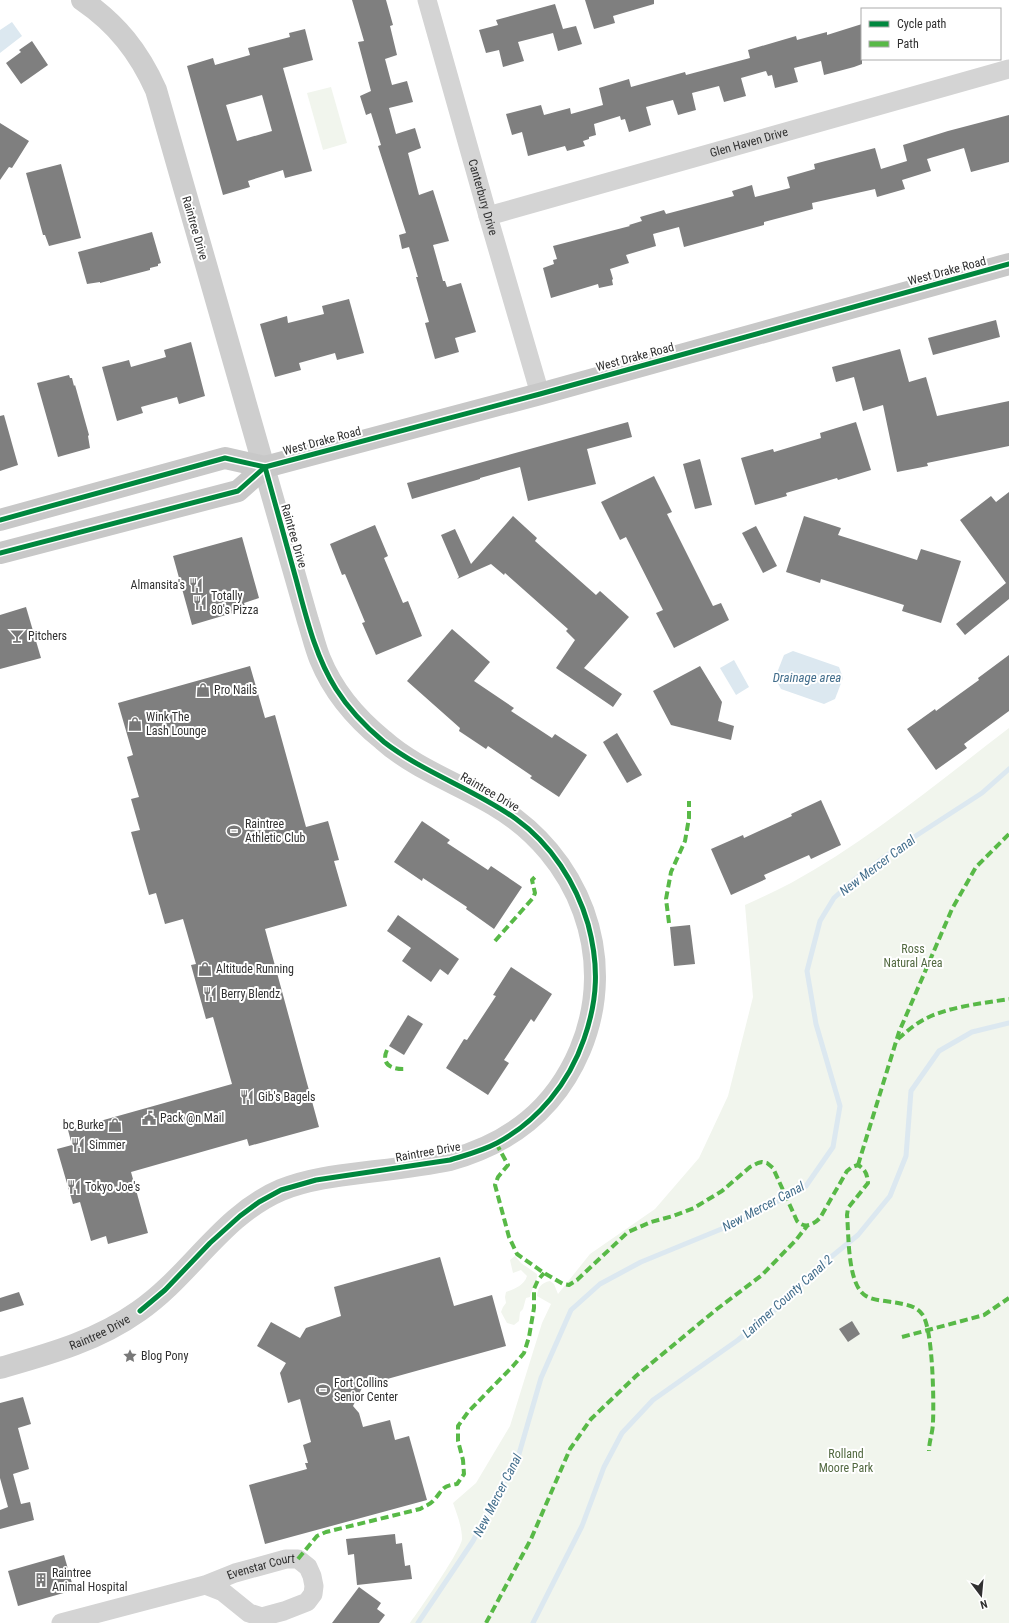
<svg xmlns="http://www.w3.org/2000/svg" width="1009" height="1623" viewBox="0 0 1009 1623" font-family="'Roboto Condensed',sans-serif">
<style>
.green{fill:#f1f5ed}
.water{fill:#dce8f0}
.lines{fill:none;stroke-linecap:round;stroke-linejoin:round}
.stream{stroke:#dce8f0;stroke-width:5}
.building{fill:#7f7f7f;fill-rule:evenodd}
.street{stroke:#d4d4d4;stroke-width:19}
.secondary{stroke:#cecece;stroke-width:22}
.primary{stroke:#c8c8c8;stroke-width:22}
.quiet{stroke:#58b947;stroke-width:4;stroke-dasharray:8 4;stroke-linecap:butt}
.cycleway-casing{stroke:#fff;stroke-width:8}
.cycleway{stroke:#00873e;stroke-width:5}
.labels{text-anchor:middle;stroke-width:4;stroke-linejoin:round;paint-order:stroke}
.street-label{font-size:12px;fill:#303030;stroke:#fff}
.poi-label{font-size:12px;fill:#303030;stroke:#fff;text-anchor:start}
.park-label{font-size:12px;fill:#526940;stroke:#fff}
.water-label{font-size:13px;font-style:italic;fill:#436e8c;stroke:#fff}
</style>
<rect width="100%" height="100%" fill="#fff"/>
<g class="green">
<polygon points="331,87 347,143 323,150 307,93"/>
<path d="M1009 728V1623H410C418 1612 462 1549 462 1539 462 1527 457 1514 453 1503L476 1483 510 1426 542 1323 551 1304 537 1296C538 1287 541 1283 550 1281L554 1284 558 1294 590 1254 655 1209 699 1158 728 1096 753 997 745 905C760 898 776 891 791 883 868 841 940 781 1009 728Z"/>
<path d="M515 1256 521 1263 537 1274C538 1281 531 1289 530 1297L526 1298 523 1309 520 1312 519 1321 514 1325 507 1323 501 1312 503 1307 506 1303 505 1297 506 1292C514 1289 524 1286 527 1276L521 1270 513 1273 510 1260Z"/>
</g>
<g class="water">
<polygon points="12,22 22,36 0,53 0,30"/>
<polygon points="793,651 839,667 843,678 835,699 824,704 781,689 775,678 784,655"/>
<polygon points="734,660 749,687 736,695 720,668"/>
</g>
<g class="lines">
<g class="stream">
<polyline points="418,1623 473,1541 519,1454 541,1378 571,1310 600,1284 641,1262 741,1221 806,1186 833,1147 840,1106 816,1024 807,971 820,921 834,898 854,880 894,850 982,793 1009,769"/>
<polyline points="533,1623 582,1526 604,1467 622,1433 653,1400 738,1340 783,1303 820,1266 858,1235 890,1196 906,1156 911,1091 939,1051 972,1032 1009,1023"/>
</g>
</g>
<g class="building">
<polygon points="352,0 386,0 393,25 390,26 397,55 385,59 392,85 407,81 413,102 389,108 396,134 415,128 421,148 408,153 419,195 433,190 449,241 433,245 443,281 445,281 447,287 461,283 476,332 455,338 459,352 435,359 425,323 429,322 416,277 418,277 409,247 402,249 399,235 406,233 378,146 381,145 371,113 366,115 360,96 371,91 358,42 364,41"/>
<polygon points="585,0 654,0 654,4 613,16 615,23 594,29"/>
<polygon points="555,4 563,29 576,26 582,44 558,51 553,33 518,42 524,61 503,67 499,50 486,53 479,30 498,25 496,20"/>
<polygon points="862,24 862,64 854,67 824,75 821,61 794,68 798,82 775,88 772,75 768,76 766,71 741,78 746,96 724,102 719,86 692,93 696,110 678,115 673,100 646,107 651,125 629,132 625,119 621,120 620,116 594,124 596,135 589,137 589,139 583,141 585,146 567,151 565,146 528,156 522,132 512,135 506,114 541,105 544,115 570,108 571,114 603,105 599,88 629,79 631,87 685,72 686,75 750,58 748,50 796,36 797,40 827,32 827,35"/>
<path d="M305 29 313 60 283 68 312 171 285 178 283 170 248 181 250 187 223 195 187 66 213 58 215 65 250 55 248 48 290 37 289 33ZM262 95 272 131 237 141 226 105Z"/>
<polygon points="32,41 48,65 21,84 6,63 21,52 19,50"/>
<polygon points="1009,115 1009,162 971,172 964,148 927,159 931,171 902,180 905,189 877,197 875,189 812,203 813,209 764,222 764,225 684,247 679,227 653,234 656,246 626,255 629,263 610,269 613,279 612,280 613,285 599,288 598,284 551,298 543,268 554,264 553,260 557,259 553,246 630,226 629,225 642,221 640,217 664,210 666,214 734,196 732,191 752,185 755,197 790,188 787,177 815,169 814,164 875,148 881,169 907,161 903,145 948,131"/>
<polygon points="0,123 29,141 12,168 9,167 0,180"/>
<polygon points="61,164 81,238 49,246 45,235 43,235 26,173"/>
<polygon points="152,232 161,263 158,264 158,266 150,268 150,270 100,283 100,282 87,284 78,252"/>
<polygon points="349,299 364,353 337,360 335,353 299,363 301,370 275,377 260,324 287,316 288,323 324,314 322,306"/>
<polygon points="996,320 1000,337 933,355 928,338"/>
<polygon points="191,342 205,396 179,404 177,397 141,407 143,413 117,421 102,367 129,360 131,367 166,357 164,350"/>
<polygon points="900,349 909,382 926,377 937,416 1009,401 1009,446 927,463 928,466 897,472 883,405 863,411 854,377 836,382 832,367"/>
<polygon points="69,375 70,378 72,378 74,386 75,385 89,435 88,436 90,448 58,457 37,383"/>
<polygon points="4,415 18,465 0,471 0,416"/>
<polygon points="628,422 632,437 587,449 596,484 528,501 520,467 480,478 480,479 412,499 407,483"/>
<polygon points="856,422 871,470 838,480 837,478 786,493 787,496 755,505 741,458 773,449 774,452 821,438 820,433"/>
<polygon points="700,459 712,505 695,509 683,464"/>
<polygon points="654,476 672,512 667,514 713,606 721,603 729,620 674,648 656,613 663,610 626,537 620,540 601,502"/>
<polygon points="1009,492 1009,599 965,635 956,624 1006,583 960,520 991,496 996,502"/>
<polygon points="513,516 537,538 535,541 596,595 600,591 629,617 584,668 622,694 613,707 556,668 575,640 566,631 568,629 505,573 504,575 491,564 457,579 459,577 441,535 455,529 471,564"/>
<polygon points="804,516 841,528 838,535 917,560 921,549 961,561 941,623 902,611 904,605 821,579 820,583 786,572"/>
<polygon points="375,525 388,556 384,558 403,603 408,601 422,636 376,655 362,623 365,622 345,574 342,575 330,544"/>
<polygon points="756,526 777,566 763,573 742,533"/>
<polygon points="242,537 259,598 244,603 246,609 192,625 173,556"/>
<polygon points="26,607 41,658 0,669 0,615"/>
<polygon points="452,629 490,662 474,681 514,708 511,711 552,738 555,734 587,755 559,797 530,778 532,776 488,746 486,749 459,731 460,728 407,681"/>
<polygon points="1009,655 1009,711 964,744 967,748 936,770 907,729 935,709 936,711 979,680 978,678"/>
<polygon points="250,666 265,718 275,715 306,827 328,821 339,860 334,861 347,906 265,929 319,1127 249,1146 247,1139 131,1172 148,1233 108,1244 106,1236 91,1241 80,1202 73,1204 57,1149 72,1145 68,1130 232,1084 213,1017 206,1019 191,965 196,964 183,919 165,924 156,893 149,895 131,832 140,830 131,799 139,797 127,757 133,755 118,703"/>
<polygon points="700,666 722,702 718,721 734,726 731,740 671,725 653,691"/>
<polygon points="617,733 642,775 627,783 603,742"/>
<polygon points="821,800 841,845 811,859 809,855 764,875 766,879 731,895 711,849 743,835 744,838 792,816 791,814"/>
<polygon points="422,821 450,840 447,843 488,870 491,866 522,887 494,929 466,909 467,907 423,878 422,881 394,862"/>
<polygon points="398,915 459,959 448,975 440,969 431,982 402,961 411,948 387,931"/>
<polygon points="690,925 695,964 674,966 670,927"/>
<polygon points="511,967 552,994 534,1022 531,1019 504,1060 509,1063 488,1095 446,1068 464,1039 467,1040 496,996 493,995"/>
<polygon points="408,1015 423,1024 404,1055 389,1046"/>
<polygon points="440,1257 454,1306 492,1295 506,1346 380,1381 368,1376 353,1406 359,1413 363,1427 390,1420 395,1440 409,1436 427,1500 265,1544 249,1485 307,1469 305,1463 308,1463 303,1445 311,1442 300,1399 288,1403 280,1373 286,1363 257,1346 271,1322 300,1338 306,1328 341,1316 334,1287"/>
<polygon points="19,1292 24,1305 0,1312 0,1298"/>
<polygon points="852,1321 860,1334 848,1342 839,1329"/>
<polygon points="23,1397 31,1424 18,1428 29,1469 13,1474 21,1504 30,1502 34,1520 0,1529 0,1510 8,1507 0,1478 0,1403"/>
<polygon points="395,1534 396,1544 402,1543 405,1566 410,1565 412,1579 357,1585 354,1554 348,1555 346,1539"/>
<polygon points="64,1555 74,1590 18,1606 8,1571"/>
<polygon points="359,1587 381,1603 377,1609 385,1615 379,1623 332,1623"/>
</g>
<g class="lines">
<g class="street">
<path id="s1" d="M427 0 488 216 540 394"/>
<path id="s2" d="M488 216 1009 69"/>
<path id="s3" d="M61 1623 205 1585 235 1573 286 1559H298L308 1567 312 1576 314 1586 313 1594 307 1602 284 1611 262 1617 249 1613 223 1592 205 1585"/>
</g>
<path class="secondary" id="s4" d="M0 1368C49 1354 97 1341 139 1311 190 1276 222 1215 281 1190 311 1178 344 1175 376 1171 401 1168 426 1165 450 1160 511 1143 555 1109 580 1050 619 957 579 855 494 805 459 784 414 768 383 740 357 719 333 691 320 659 315 647 312 633 308 621L156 90C139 52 117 24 82 0"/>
<g class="primary">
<polyline points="0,520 225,458 265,467"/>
<polyline points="0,553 238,491 265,467 540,394 1009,264"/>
</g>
<g class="quiet">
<polyline points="669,923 666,899 671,872 685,841 689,818 689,801"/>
<polyline points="495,941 533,898 535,893 532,880 536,876"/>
<path d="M898 1039C906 1032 915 1024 925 1019 947 1007 984 1003 1009 999"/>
<path d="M387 1050C380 1065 393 1070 406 1069"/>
<path d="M496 1143 508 1165 498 1177 495 1185 509 1237 517 1254 544 1273 563 1284 569 1285 577 1280 628 1232 651 1222 673 1216 694 1208 722 1191 750 1167 758 1163 762 1162 767 1163 773 1168 797 1221C805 1229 813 1225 820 1218L847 1171 852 1167 858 1165C866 1170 867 1174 868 1183L848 1208 847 1215C849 1235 847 1285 866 1296 875 1301 888 1301 898 1303 907 1305 916 1306 922 1314 933 1327 934 1402 933 1422 933 1432 929 1441 929 1451"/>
<polyline points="858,1165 899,1032 952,909 976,867 1009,834"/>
<polyline points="902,1337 984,1315 1009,1298"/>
<path d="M298 1559 317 1536 326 1532 420 1509C425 1506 431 1504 434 1500 443 1490 441 1486 457 1484L464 1474 463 1460 458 1441V1426L468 1412 513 1366 524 1353 529 1337 534 1308V1289L538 1280 544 1273"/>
<polyline points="486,1623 531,1539 570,1449 591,1419 636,1376 717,1309 762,1275 796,1240 807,1226"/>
</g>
<defs>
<g id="cycleway">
<polyline points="0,520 225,458 265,467"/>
<polyline points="0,553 238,491 265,467 540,394 1009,264"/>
<path d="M140 1311 165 1290 210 1243 240 1216 259 1202 281 1190 316 1180 450 1160C466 1155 482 1151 497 1143 538 1121 569 1083 584 1039 598 999 599 965 588 924 576 883 551 844 516 819 474 789 424 773 384 742 366 727 348 708 336 689 315 656 306 616 296 579 286 542 275 504 265 467"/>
</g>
</defs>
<use href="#cycleway" class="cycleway-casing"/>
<use href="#cycleway" class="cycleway"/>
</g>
<defs>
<symbol id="restaurant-bare" viewBox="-9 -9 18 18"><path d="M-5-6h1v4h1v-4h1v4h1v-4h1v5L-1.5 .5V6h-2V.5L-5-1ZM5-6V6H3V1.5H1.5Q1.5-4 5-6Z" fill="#787878" stroke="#fff" stroke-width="2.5" paint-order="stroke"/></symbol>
<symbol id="bar-bare" viewBox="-9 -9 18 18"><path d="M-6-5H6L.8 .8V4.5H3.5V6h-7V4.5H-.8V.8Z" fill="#787878" stroke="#fff" stroke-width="2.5" paint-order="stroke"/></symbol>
<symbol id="shop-bare" viewBox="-9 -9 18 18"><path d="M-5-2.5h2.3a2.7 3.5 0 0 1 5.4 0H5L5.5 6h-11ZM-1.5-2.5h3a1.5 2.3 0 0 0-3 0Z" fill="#787878" stroke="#fff" stroke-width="2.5" paint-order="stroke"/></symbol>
<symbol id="stadium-bare" viewBox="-9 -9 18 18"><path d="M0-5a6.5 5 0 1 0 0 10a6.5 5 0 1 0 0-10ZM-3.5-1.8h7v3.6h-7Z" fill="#787878" stroke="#fff" stroke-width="2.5" paint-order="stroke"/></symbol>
<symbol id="civic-bare" viewBox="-9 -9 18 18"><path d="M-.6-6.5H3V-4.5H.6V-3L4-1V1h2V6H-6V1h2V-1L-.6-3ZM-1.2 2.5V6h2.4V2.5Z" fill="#787878" stroke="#fff" stroke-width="2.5" paint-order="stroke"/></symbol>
<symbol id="sight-bare" viewBox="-9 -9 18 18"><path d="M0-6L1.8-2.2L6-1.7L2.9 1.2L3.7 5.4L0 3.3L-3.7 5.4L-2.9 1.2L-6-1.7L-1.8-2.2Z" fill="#787878" stroke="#fff" stroke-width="2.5" paint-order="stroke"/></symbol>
<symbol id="building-bare" viewBox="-9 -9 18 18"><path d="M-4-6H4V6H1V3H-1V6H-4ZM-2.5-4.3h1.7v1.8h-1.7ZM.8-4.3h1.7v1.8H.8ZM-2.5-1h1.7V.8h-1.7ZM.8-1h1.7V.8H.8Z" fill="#787878" stroke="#fff" stroke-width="2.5" paint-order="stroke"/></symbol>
</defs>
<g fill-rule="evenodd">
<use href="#restaurant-bare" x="186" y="575" width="20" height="20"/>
<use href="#restaurant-bare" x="190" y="593" width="20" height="20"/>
<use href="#bar-bare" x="7" y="626" width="20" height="20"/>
<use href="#shop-bare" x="193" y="680" width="20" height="20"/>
<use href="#shop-bare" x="125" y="714" width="20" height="20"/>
<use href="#stadium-bare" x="224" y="821" width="20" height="20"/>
<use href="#shop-bare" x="195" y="959" width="20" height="20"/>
<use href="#restaurant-bare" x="200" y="984" width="20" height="20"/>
<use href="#restaurant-bare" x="237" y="1087" width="20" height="20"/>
<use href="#civic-bare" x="139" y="1108" width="20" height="20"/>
<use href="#shop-bare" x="105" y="1115" width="20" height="20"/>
<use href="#restaurant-bare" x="68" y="1135" width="20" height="20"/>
<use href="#restaurant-bare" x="64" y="1177" width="20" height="20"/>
<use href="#sight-bare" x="120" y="1346" width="20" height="20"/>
<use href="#stadium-bare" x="313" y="1380" width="20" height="20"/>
<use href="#building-bare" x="31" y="1570" width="20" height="20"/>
</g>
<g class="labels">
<g class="street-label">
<text dy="4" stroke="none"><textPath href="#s2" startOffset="271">Glen Haven Drive</textPath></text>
<text dy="4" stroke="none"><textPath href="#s1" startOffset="205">Canterbury Drive</textPath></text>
<text transform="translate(195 228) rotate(74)" y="4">Raintree Drive</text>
<text transform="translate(947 271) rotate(-15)" y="4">West Drake Road</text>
<text transform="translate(635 357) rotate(-15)" y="4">West Drake Road</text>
<text transform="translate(322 441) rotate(-15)" y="4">West Drake Road</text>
<text transform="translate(294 536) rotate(74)" y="4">Raintree Drive</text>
<text transform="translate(490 792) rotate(30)" y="4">Raintree Drive</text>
<text transform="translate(428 1152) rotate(-10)" y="4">Raintree Drive</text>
<text dy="4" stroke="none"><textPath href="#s4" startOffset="106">Raintree Drive</textPath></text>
<text dy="4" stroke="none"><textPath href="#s3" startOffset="208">Evenstar Court</textPath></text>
</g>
<g class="poi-label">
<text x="185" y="589" text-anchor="end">Almansita's</text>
<text x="211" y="600">Totally<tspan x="211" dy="14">80's Pizza</tspan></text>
<text x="28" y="640">Pitchers</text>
<text x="214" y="694">Pro Nails</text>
<text x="146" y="721">Wink The<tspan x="146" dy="14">Lash Lounge</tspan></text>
<text x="245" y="828">Raintree<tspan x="245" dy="14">Athletic Club</tspan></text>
<text x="216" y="973">Altitude Running</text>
<text x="221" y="998">Berry Blendz</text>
<text x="258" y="1101">Gib's Bagels</text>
<text x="160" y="1122">Pack @n Mail</text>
<text x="104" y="1129" text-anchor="end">bc Burke</text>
<text x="89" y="1149">Simmer</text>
<text x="85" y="1191">Tokyo Joe's</text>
<text x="141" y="1360">Blog Pony</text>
<text x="334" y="1387">Fort Collins<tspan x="334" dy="14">Senior Center</tspan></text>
<text x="52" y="1577">Raintree<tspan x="52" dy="14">Animal Hospital</tspan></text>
</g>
<g class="park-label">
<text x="913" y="953">Ross<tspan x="913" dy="14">Natural Area</tspan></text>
<text x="846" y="1458">Rolland<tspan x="846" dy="14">Moore Park</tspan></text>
</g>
<g class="water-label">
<text x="807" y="682">Drainage area</text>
<text transform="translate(877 865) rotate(-37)" y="5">New Mercer Canal</text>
<text transform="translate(763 1206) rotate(-28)" y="5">New Mercer Canal</text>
<text transform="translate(787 1296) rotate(-42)" y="5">Larimer County Canal 2</text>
<text transform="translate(497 1495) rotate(-63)" y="5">New Mercer Canal</text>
</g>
</g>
<rect x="861" y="8" width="140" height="52" fill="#ffffff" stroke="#acacac"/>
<rect x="869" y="21" width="20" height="6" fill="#00873e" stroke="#acacac"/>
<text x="897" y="28" font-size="12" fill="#303030">Cycle path</text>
<rect x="869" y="41" width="20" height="6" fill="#58b947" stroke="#acacac"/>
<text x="897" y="48" font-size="12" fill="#303030">Path</text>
<g transform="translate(981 1595) rotate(164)" stroke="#ffffff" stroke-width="3" paint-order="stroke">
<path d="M0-3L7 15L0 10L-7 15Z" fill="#303030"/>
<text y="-6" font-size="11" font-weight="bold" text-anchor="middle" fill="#303030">N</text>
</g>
</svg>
